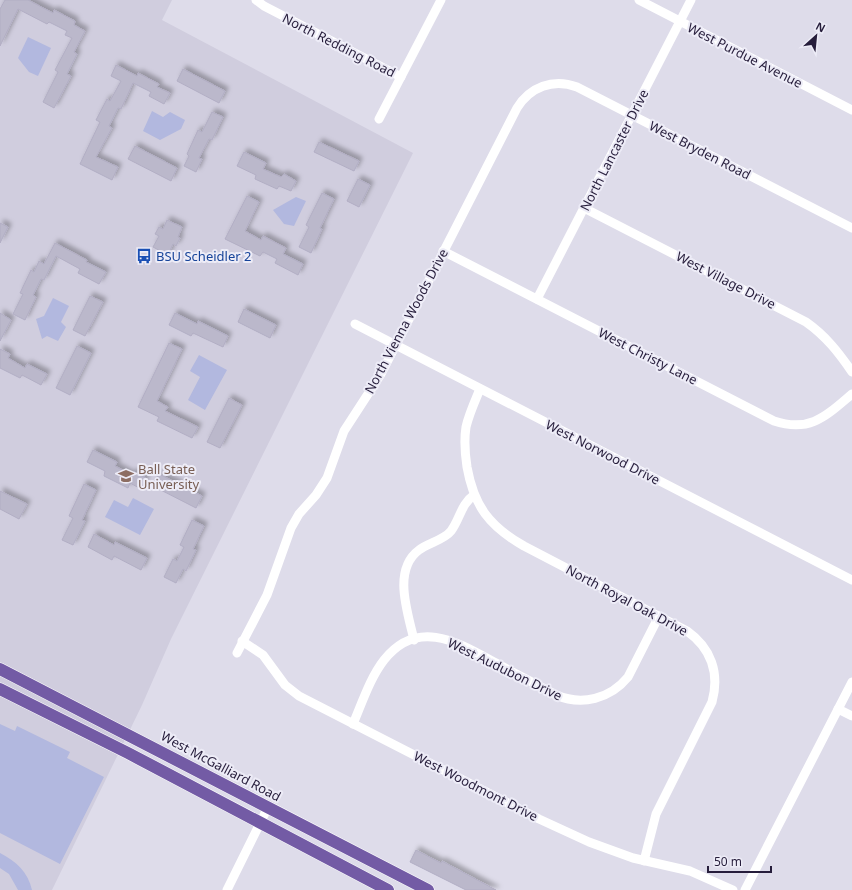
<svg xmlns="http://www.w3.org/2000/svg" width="852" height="890" viewBox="0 0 852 890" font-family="'Noto Sans',sans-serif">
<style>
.built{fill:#d0cdde}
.green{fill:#b2b8df}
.building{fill:#bbb8cb;stroke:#b2aec4;filter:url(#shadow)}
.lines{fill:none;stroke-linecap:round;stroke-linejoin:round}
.major-casing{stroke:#fff;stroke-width:13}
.minor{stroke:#fff;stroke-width:9}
.major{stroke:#735ba5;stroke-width:12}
.labels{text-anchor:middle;stroke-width:4;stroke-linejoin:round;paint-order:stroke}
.street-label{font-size:13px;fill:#261d3b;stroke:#edecf7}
.transit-label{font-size:13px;fill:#164399;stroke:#edecf7;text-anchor:start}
.education-label{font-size:13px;fill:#785e54;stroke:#edecf7;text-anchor:start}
</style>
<defs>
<filter id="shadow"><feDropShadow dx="3.5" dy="-3.5" stdDeviation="2" flood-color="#0004"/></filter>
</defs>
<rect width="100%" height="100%" fill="#dedcea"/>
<polygon class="built" points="0,0 172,0 162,20 413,153 171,639 142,705 52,890 0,890"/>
<g class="green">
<polygon points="28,37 51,48 38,76 29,72 18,58"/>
<polygon points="152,111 163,117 170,112 185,120 181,129 160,140 143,131"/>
<polygon points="296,197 306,201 294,226 284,224 273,210"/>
<polygon points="53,298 69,306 61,322 66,327 58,341 47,336 42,339 36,319 44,316"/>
<polygon points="199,355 227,370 205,410 188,400 200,377 190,371"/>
<polygon points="133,498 154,509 140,535 105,517 114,500 128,507"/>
<polygon points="0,724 15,731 17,726 70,752 67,758 104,777 60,864 0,833"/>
<path d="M0 853C16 861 28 872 32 890H18L9 874 0 868Z"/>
</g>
<g class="building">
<polygon points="5,0 28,0 53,13 54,10 75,21 74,25 85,31 74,52 77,54 67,74 71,76 54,108 43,102 58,72 55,70 72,38 65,35 67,31 49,22 47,24 18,9 0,46 0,9"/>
<polygon points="116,65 137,76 138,73 159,84 157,87 170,93 164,104 149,96 151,92 133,83 121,109 118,108 109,126 112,128 96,157 118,167 112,180 80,164 100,122 96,120 107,99 110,101 121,81 111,76"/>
<polygon points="183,69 225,91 219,103 177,81"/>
<polygon points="212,112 223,117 212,140 209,139 199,158 202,159 196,172 184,166 189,156 187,154 198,130 202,132"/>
<polygon points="319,142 359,161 354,171 314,152"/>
<polygon points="135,146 177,168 171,181 128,159"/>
<polygon points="244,152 266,163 263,169 281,177 284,174 296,181 291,191 279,186 277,189 255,179 256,175 237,166"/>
<polygon points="358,179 370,185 359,207 347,201"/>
<polygon points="322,193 334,199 320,228 322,229 311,253 299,247 309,227 306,225"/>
<polygon points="247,196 259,202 245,231 261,240 263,236 286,248 283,254 303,264 298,275 275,263 277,259 263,252 260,256 225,239"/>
<polygon points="167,220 182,227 178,237 180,238 176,246 173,244 168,255 153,247 159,236 155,234 159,227 163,229"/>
<polygon points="0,223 8,227 0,243"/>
<polygon points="55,243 87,260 86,262 106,272 99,284 78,273 80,269 56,256 44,280 41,279 33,295 36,297 25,320 13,314 23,294 20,293 31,270 34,272 39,261 44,264"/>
<polygon points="90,296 103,302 85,336 73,330"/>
<polygon points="244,309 276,325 270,338 238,322"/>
<polygon points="0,313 11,320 0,341"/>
<polygon points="175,313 197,324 198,321 228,336 223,347 193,333 191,336 169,325"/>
<polygon points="169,343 182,349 157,401 168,407 165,411 198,427 192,438 157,421 159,417 138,407"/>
<polygon points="77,346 91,353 70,395 56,388"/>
<polygon points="0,349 10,354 8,358 25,368 27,364 47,374 41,385 22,375 20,378 0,368"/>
<polygon points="229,398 242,405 220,448 207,442"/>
<polygon points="93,450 117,462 115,466 132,475 134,472 146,478 141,489 130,483 128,488 104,476 105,471 87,462"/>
<polygon points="159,474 202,496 196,508 153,486"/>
<polygon points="84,484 96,490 82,520 85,521 73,545 62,540 73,518 69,516"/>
<polygon points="0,491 27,504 19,519 0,509"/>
<polygon points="192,520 204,526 193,549 196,550 186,571 183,569 176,583 164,577 173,559 177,561 184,547 180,545"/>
<polygon points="94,534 114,545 115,542 147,558 141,570 114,556 112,560 88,547"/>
<polygon points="416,850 441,863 442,861 496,890 466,890 410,862"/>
</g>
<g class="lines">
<defs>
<g id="major">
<polyline points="0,669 428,890"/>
<polyline points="0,689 128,753 388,890"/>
</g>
</defs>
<use href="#major" class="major-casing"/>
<g class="minor">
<polyline points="256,0 264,6 401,77"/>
<polyline points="639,0 852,110"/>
<polyline points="379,119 441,0"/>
<path d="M584 208 806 322C826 336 839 353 852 372"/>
<path d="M443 251 774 421C810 433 826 416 852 394"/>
<polyline points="537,299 691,0"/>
<polyline points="355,324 852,580"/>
<path d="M480 389C475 401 469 414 466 427 464 440 465 454 467 467 474 506 489 526 524 546L687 631C711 648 720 673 712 702L656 814 644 861"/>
<path d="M414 640C408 613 392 570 419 550 428 543 444 540 451 531 460 519 461 504 474 495"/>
<polyline points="242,641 263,655 285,685 299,696 539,819 589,842 633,858 690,871 733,890"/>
<path d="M237 653 267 595 291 528 299 514 316 495 327 478 344 431 381 374 517 108C530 87 553 78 577 87L852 228"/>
<polyline points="838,709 852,716"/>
<path d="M353 724C362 703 370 678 384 660 418 617 459 643 496 663 516 674 536 684 556 695 582 706 610 699 628 677L659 616"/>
<polyline points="227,890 268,807"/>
<polyline points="745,890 852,682"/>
</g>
<use href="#major" class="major"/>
</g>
<defs>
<symbol id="bus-bare" viewBox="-9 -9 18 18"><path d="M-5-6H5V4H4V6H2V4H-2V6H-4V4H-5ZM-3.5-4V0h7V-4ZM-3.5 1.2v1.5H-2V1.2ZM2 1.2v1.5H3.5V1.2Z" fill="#1a4fb4" stroke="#edecf7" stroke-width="2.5" paint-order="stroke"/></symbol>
<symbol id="university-bare" viewBox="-9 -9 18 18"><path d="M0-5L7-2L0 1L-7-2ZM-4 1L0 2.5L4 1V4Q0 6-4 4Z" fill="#8d6e63" stroke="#edecf7" stroke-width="2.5" paint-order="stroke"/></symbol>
</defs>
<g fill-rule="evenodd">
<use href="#bus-bare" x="133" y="245" width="22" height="22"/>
<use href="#university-bare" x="115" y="465" width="22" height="22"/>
</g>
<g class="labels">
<g class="street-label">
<text transform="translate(339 45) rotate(27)" y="5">North Redding Road</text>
<text transform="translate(745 55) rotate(27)" y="5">West Purdue Avenue</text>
<text transform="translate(614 150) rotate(-63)" y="5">North Lancaster Drive</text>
<text transform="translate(700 150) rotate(27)" y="5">West Bryden Road</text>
<text transform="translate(726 280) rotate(27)" y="5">West Village Drive</text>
<text transform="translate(406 321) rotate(-62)" y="5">North Vienna Woods Drive</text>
<text transform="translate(648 356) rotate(27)" y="5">West Christy Lane</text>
<text transform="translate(603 452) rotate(27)" y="5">West Norwood Drive</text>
<text transform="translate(627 600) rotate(28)" y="5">North Royal Oak Drive</text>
<text transform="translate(505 669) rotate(26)" y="5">West Audubon Drive</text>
<text transform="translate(221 766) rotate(28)" y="5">West McGalliard Road</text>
<text transform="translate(476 786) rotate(27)" y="5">West Woodmont Drive</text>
</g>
<g class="transit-label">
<text x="156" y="261">BSU Scheidler 2</text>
</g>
<g class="education-label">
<text x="138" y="474">Ball State<tspan x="138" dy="15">University</tspan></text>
</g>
</g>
<g transform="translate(816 36) rotate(27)" stroke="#edecf7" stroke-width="3" paint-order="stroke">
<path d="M0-3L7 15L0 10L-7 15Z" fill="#261d3b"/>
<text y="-6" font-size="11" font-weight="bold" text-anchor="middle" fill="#261d3b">N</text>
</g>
<path d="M708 866v6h63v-6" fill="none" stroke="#261d3b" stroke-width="2"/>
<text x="714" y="866" font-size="12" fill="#261d3b" stroke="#edecf7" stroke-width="3" paint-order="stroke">50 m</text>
</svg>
